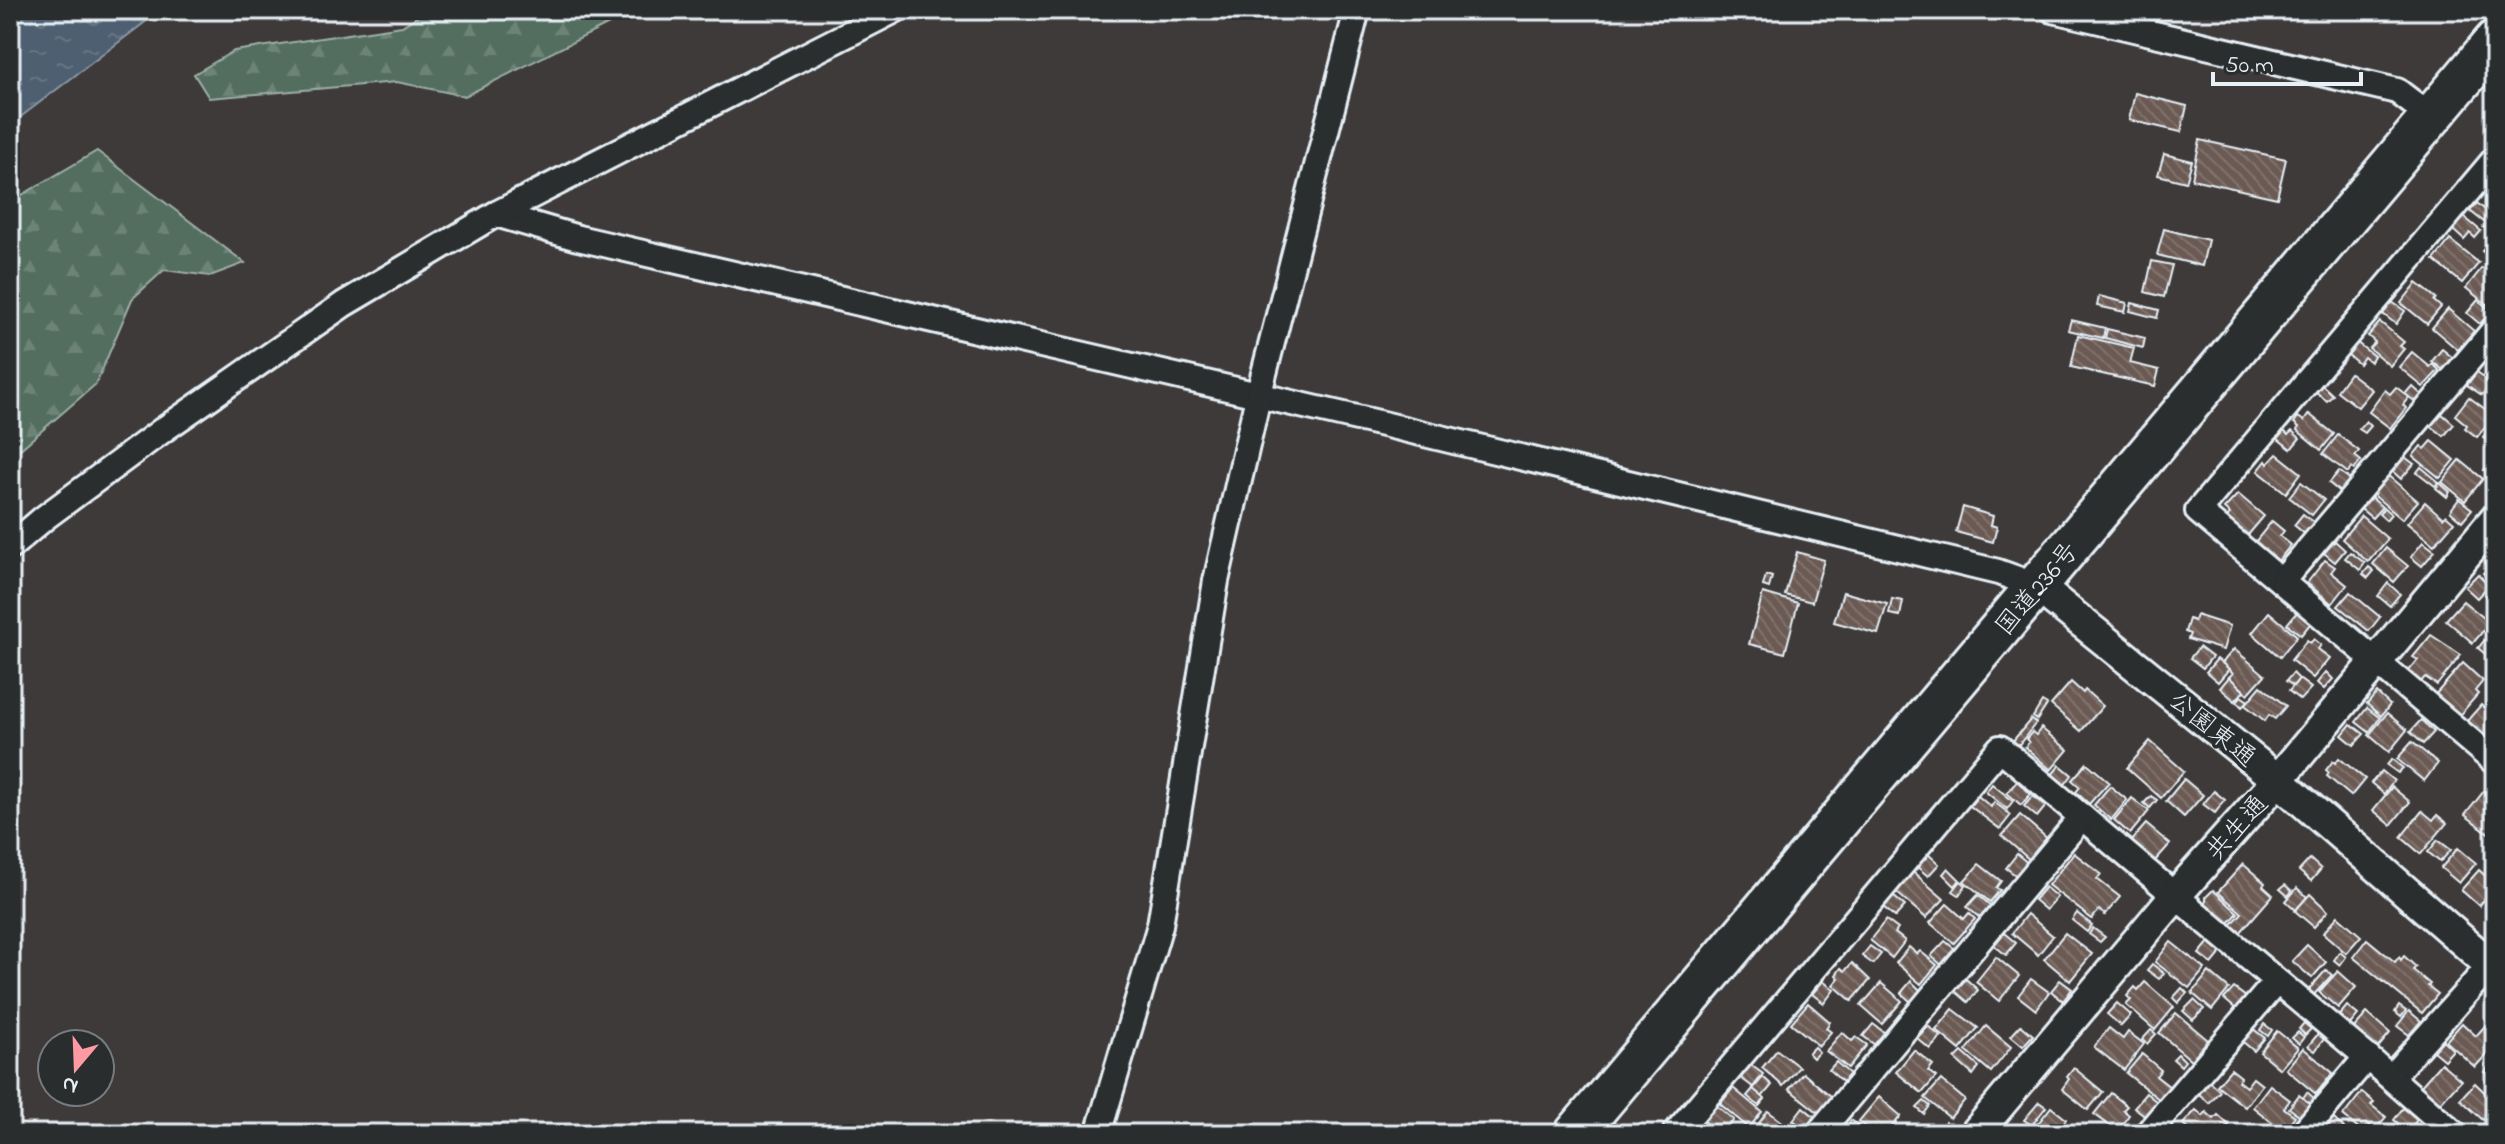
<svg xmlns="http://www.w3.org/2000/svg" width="2505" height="1144" viewBox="0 0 2505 1144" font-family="'Indie Flower','Klee One',sans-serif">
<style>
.forest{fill:url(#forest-firs);stroke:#9eb0ab;stroke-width:2}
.water{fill:url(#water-ripples);stroke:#8b99a6;stroke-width:2}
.building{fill:url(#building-back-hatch);stroke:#e8f1f8;stroke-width:2}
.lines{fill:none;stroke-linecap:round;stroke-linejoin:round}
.minor-casing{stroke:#e8f1f8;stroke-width:30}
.tertiary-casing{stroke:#e8f1f8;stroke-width:36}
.trunk-casing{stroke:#e8f1f8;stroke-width:46}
.minor{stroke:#2a2d2e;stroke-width:24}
.tertiary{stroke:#2a2d2e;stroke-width:30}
.trunk{stroke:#2a2d2e;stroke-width:40}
.labels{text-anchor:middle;stroke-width:7;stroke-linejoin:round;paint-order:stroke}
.street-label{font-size:26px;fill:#e8f1f8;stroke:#2a2d2e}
</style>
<defs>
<pattern id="forest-firs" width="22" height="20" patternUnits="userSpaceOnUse" patternTransform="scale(2)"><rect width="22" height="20" fill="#536e5e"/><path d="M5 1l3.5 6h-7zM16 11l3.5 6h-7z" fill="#6c8376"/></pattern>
<pattern id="water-ripples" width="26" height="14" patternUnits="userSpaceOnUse" patternTransform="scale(2)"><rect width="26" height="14" fill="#4d5f6f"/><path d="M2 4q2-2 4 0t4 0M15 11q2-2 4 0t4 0" fill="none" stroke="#677684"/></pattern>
<pattern id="building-back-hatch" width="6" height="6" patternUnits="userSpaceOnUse" patternTransform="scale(2)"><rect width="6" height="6" fill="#6b5a53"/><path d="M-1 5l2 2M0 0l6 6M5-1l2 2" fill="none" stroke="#80726c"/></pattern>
</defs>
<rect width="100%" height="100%" fill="#3e3a39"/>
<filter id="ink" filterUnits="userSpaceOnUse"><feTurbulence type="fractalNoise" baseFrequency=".0125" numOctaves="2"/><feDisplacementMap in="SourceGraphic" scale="16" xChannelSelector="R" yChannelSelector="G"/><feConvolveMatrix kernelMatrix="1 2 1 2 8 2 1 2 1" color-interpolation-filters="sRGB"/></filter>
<g filter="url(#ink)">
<g class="forest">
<polygon points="427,10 637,10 465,96 397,82 209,98 194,74 234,51 402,26"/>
<polygon points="97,151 245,263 210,276 164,270 132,299 96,384 10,458 10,202"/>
</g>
<polygon class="water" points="10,10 161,10 10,125"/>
<g class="building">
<polygon points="2135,93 2187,106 2181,132 2129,120"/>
<polygon points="2200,140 2286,159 2277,198 2192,179"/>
<polygon points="2164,154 2192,161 2186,182 2158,175"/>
<polygon points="2495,177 2495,196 2486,188"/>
<polygon points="2477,203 2490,214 2484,222 2470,211"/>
<polygon points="2495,215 2495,238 2483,227"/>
<polygon points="2464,217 2481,231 2475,238 2470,233 2464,240 2453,230"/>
<polygon points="2164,229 2208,240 2202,266 2157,255"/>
<polygon points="2492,239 2495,245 2487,255 2482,251"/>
<polygon points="2450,240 2479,263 2462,283 2434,260"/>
<polygon points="2152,261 2172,265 2164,297 2145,292"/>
<polygon points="2482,268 2495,279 2495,299 2489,306 2466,288"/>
<polygon points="2417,283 2436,298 2434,301 2441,307 2427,324 2401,303"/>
<polygon points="2099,296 2127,303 2125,312 2097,306"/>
<polygon points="2478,300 2491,311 2480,324 2467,313"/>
<polygon points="2392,302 2405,311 2396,324 2383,314"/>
<polygon points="2132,303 2159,310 2157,318 2130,311"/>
<polygon points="2448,309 2474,331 2458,350 2432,328"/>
<polygon points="2071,320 2105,328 2103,338 2068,330"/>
<polygon points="2380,322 2404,342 2400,346 2404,349 2390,366 2369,348 2375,342 2368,336"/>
<polygon points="2107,329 2145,338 2143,348 2105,338"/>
<polygon points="2078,335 2134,348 2130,363 2159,370 2155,386 2071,367"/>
<polygon points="2356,342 2374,356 2370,362 2364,357 2359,364 2347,354"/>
<polygon points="2442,349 2453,358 2443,370 2432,361"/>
<polygon points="2412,352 2430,367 2433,364 2439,370 2423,387 2399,367"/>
<polygon points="2495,362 2495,380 2486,373"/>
<polygon points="2477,372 2491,382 2482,395 2467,385"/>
<polygon points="2350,373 2372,390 2358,407 2337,391"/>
<polygon points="2321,384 2333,395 2327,401 2315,391"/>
<polygon points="2412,386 2423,396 2417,403 2405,394"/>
<polygon points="2396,387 2409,397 2403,405 2406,408 2390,428 2369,412 2385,390 2390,394"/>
<polygon points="2469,397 2494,416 2477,437 2465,428 2467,425 2455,415"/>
<polygon points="2441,413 2454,424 2444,436 2431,426"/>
<polygon points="2309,414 2334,434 2321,450 2297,430 2299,427 2294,423 2298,417 2304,421"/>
<polygon points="2366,421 2371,426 2365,433 2359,429"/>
<polygon points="2495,424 2495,447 2483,437"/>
<polygon points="2284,431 2288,435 2292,431 2300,438 2291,449 2278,439"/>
<polygon points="2338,435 2359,451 2355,456 2361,461 2354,470 2351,468 2348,473 2323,454"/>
<polygon points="2432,441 2455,460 2440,478 2413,456 2421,446 2425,449"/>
<polygon points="2277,454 2301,473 2286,493 2258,471 2266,461 2268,464"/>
<polygon points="2402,455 2414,464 2401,479 2390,469"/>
<polygon points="2494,458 2495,459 2495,479 2484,470"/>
<polygon points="2460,460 2483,479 2465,501 2442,482"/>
<polygon points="2421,467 2439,482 2435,486 2417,472"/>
<polygon points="2339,471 2351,480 2341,493 2329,483"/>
<polygon points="2386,474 2418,501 2402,519 2370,492"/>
<polygon points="2301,482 2324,500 2312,515 2289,497"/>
<polygon points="2440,483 2450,492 2447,497 2436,488"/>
<polygon points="2238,494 2264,516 2248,535 2227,518 2230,514 2224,509"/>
<polygon points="2371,497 2382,507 2372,518 2361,509"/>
<polygon points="2459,499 2472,509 2462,521 2450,511"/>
<polygon points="2425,502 2443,518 2446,515 2454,522 2434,545 2407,523"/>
<polygon points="1963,507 1993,516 1991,525 1997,527 1993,542 1956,532"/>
<polygon points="2384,508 2391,514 2386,520 2379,514"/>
<polygon points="2303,514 2315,523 2305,534 2294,525"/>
<polygon points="2361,516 2388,539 2368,562 2342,539"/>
<polygon points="2272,521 2284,531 2280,536 2291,545 2278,561 2255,542"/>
<polygon points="2335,541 2345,550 2335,562 2324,553"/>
<polygon points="2423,542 2435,551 2422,566 2411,557"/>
<polygon points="2386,548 2408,566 2394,582 2373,564"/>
<polygon points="1797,552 1824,560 1812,602 1785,595"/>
<polygon points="2350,552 2365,563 2360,570 2345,558"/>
<polygon points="2495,553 2495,586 2483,573 2491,565 2487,560"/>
<polygon points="2325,560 2335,567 2331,572 2347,585 2332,604 2307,583"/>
<polygon points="2369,567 2374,571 2368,578 2363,574"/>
<polygon points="2478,574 2489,585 2477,598 2465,587"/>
<polygon points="1766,575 1772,577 1769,588 1763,586"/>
<polygon points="2388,583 2400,594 2390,606 2378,596"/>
<polygon points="1843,592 1887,604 1878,634 1834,622"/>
<polygon points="2350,592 2380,617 2369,631 2338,606"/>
<polygon points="1763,593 1798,603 1785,653 1749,644"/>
<polygon points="1892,599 1903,601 1900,616 1889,614"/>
<polygon points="2463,601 2490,623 2473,643 2446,620"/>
<polygon points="2269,612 2297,636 2280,657 2252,633"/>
<polygon points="2297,612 2311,623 2301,635 2287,624"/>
<polygon points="2196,615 2230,626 2223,650 2188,639 2190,634 2185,632 2189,619 2194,621"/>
<polygon points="2494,629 2495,629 2495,662 2478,648"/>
<polygon points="2431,635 2461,655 2437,685 2425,677 2420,683 2407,673 2418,660 2413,657"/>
<polygon points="2314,639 2321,645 2318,649 2330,658 2313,678 2291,660 2307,640 2310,643"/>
<polygon points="2199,647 2212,657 2203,668 2190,658"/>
<polygon points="2234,649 2265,675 2248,694 2229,677 2233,673 2222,663"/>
<polygon points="2217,659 2229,669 2218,682 2206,672"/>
<polygon points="2463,663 2483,681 2475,691 2478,694 2458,717 2434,696"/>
<polygon points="2326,672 2333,679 2324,689 2317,683"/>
<polygon points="2293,673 2299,679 2293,686 2286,681"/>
<polygon points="2229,677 2244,691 2235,701 2220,688"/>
<polygon points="2299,679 2311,688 2300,700 2289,691"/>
<polygon points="2071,682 2083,693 2085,690 2103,706 2081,731 2051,705"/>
<polygon points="2261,686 2286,706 2275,719 2269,715 2265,721 2245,705"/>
<polygon points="2377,693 2390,705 2381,716 2367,704"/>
<polygon points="2241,696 2248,701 2242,707 2237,702"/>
<polygon points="2042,702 2047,705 2037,720 2033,717"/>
<polygon points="2488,704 2495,710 2495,740 2492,743 2466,722 2481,705 2484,708"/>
<polygon points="2367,708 2380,718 2369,732 2356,722"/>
<polygon points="2387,713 2407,730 2389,752 2369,735"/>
<polygon points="2031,719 2036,723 2017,747 2012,742"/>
<polygon points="2421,720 2434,732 2423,744 2410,732"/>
<polygon points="2351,724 2364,734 2354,745 2342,735"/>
<polygon points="2041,728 2068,750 2051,770 2025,747 2029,742 2026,739 2032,732 2036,735"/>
<polygon points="2150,741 2184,771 2161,798 2127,768"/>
<polygon points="2412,742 2438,763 2424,781 2397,759"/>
<polygon points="2339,758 2365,779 2351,796 2327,776 2329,773 2326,770 2333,761 2335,763"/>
<polygon points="2392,759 2403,768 2398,773 2387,765"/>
<polygon points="2087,763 2109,782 2089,804 2076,792 2080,787 2072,780"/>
<polygon points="2060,765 2072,775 2063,787 2051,776"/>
<polygon points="2382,771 2394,781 2384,794 2371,783"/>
<polygon points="2184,779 2203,795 2184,817 2166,801"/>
<polygon points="2017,781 2031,794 2021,805 2007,793"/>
<polygon points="1992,784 2013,801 2007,809 1986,792"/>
<polygon points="2110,786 2127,800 2111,820 2094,805"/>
<polygon points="2392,787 2410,802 2391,825 2373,810"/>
<polygon points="2214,791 2225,800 2215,813 2203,804"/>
<polygon points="2484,791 2493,798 2490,802 2495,805 2495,827 2490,834 2465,815"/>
<polygon points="1978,796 1991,807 1994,802 2011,815 2000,829 1970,806"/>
<polygon points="2033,796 2046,806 2037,817 2024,806"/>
<polygon points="2151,796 2157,800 2150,808 2144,803"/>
<polygon points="2132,798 2149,811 2130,834 2114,820"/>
<polygon points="2422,811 2433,820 2437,815 2447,823 2421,854 2401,837"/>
<polygon points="2020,815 2049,840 2030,860 2002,836"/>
<polygon points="2146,824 2170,844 2154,862 2130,842"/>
<polygon points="2438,840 2451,850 2440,862 2428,852"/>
<polygon points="2458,848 2476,863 2459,883 2441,868"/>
<polygon points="1927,853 1939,864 1928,876 1916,866"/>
<polygon points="2074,853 2101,874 2097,879 2120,897 2105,915 2099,910 2092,919 2048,885"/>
<polygon points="2017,854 2029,864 2018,877 2006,868"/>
<polygon points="2310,859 2321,869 2311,881 2299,871"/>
<polygon points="1979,864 2001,881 1996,888 2000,890 1990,902 1964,881"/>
<polygon points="2243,864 2265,883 2263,886 2273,895 2239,934 2230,926 2242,913 2218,892"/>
<polygon points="1948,868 1960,880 1955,886 1943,874"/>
<polygon points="2479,870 2495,884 2495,898 2489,905 2484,900 2479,906 2461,890"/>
<polygon points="1913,872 1944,899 1926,918 1896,892"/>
<polygon points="1961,881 1966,885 1959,895 1953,891"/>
<polygon points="2285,885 2292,891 2288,896 2280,889"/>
<polygon points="2045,887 2057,897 2046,910 2034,900"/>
<polygon points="2297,888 2307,897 2296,910 2286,901"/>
<polygon points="2213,890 2238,913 2228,924 2206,905 2206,897"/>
<polygon points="2310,894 2328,911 2314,927 2295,911"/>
<polygon points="1892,895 1905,906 1895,917 1882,906"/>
<polygon points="1978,895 1991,906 1980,918 1967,907"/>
<polygon points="1947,904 1964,919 1969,913 1975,919 1954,943 1930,923"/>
<polygon points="2077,913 2092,925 2087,932 2072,920"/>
<polygon points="2027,914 2053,936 2038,955 2012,933"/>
<polygon points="2338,916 2361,936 2346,953 2323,933"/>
<polygon points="1886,920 1898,929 1895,933 1905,941 1892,958 1870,940"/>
<polygon points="2093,928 2105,937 2100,942 2089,934"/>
<polygon points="2004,933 2016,943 2006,955 1994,945"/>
<polygon points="2065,933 2092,954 2070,981 2044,959"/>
<polygon points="2367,939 2395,962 2399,957 2401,960 2404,956 2416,967 2413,970 2430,984 2428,986 2438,994 2422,1013 2353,957"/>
<polygon points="1945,941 1956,950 1943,966 1931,956"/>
<polygon points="2171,942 2205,969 2189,988 2155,962"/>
<polygon points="2209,942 2222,952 2212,964 2199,954"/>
<polygon points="2307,945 2326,962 2312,978 2292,961"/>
<polygon points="1870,946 1881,954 1873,964 1862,956"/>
<polygon points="1909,947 1917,954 1920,951 1937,965 1921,984 1896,963"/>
<polygon points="2340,952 2346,957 2340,965 2334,960"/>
<polygon points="1996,957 2019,976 1999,1001 1976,982"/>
<polygon points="1852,963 1870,980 1852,1001 1833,985 1839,978 1836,975 1841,968 1845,971"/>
<polygon points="2152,964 2164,973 2159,979 2147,970"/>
<polygon points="2326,970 2332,975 2310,999 2305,994"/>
<polygon points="2338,971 2356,987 2338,1008 2319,992"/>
<polygon points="2209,972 2229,989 2212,1010 2192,993"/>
<polygon points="1966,979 1978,990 1968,1002 1955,991"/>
<polygon points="2031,979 2049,992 2036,1010 2018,996"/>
<polygon points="2060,980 2072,989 2063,1001 2051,991"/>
<polygon points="1823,981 1834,990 1824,1003 1812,994"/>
<polygon points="1911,981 1921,991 1911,1002 1901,993"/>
<polygon points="2145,982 2174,1007 2155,1030 2126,1005 2131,1000 2127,996 2135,987 2138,990"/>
<polygon points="1881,983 1902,1001 1882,1024 1861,1006"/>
<polygon points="2182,988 2187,993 2178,1003 2173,998"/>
<polygon points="2234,988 2246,997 2236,1009 2224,999"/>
<polygon points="2194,1000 2204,1009 2193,1020 2183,1011"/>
<polygon points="1808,1003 1830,1022 1826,1028 1831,1032 1819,1046 1791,1023"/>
<polygon points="2117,1003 2131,1015 2121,1026 2107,1014"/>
<polygon points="2347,1006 2358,1015 2348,1027 2337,1018"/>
<polygon points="2399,1006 2406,1011 2401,1017 2395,1012"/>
<polygon points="1953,1009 1978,1028 1960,1050 1936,1030"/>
<polygon points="2409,1011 2421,1021 2409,1035 2397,1026"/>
<polygon points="2176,1013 2208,1040 2191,1060 2159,1033"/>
<polygon points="2367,1013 2390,1033 2377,1049 2353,1029"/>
<polygon points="2492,1018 2495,1021 2495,1045 2475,1067 2446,1041 2462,1023 2476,1036"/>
<polygon points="2304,1023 2311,1029 2305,1035 2299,1029"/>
<polygon points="1873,1024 1885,1033 1875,1045 1863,1036"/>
<polygon points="2264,1024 2272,1030 2268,1036 2260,1030"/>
<polygon points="2021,1025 2033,1035 2023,1046 2011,1036"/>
<polygon points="1928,1026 1941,1037 1930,1049 1917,1038"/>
<polygon points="1986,1026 2011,1047 1991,1072 1966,1051"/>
<polygon points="2109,1028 2123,1039 2128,1032 2144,1044 2124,1070 2094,1047"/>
<polygon points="2252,1028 2265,1038 2254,1051 2242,1041"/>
<polygon points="2151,1030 2156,1034 2147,1044 2142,1040"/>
<polygon points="2277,1031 2298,1048 2280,1069 2260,1052"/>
<polygon points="1842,1032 1852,1041 1856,1037 1867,1045 1848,1068 1826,1051"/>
<polygon points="2298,1032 2304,1037 2299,1044 2292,1038"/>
<polygon points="2318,1034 2324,1039 2315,1051 2308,1046"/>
<polygon points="2443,1040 2453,1050 2444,1060 2433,1051"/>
<polygon points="1814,1047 1819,1052 1813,1058 1808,1053"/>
<polygon points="2303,1048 2333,1073 2316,1094 2286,1069"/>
<polygon points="1777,1050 1799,1067 1783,1086 1762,1068"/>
<polygon points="1914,1050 1933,1065 1928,1071 1936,1077 1922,1093 1896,1072"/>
<polygon points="1962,1052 1979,1067 1973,1075 1955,1059"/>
<polygon points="2142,1054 2161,1070 2156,1076 2170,1087 2160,1100 2126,1073"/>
<polygon points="2178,1054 2185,1061 2181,1066 2173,1059"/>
<polygon points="2495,1060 2495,1082 2484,1072"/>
<polygon points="1836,1062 1850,1074 1843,1082 1829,1070"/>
<polygon points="2441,1063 2461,1080 2439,1104 2420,1087"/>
<polygon points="1751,1065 1763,1074 1753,1087 1741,1078"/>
<polygon points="2074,1068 2103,1092 2088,1110 2062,1089 2069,1079 2067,1077"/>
<polygon points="2231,1069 2241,1077 2238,1081 2246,1087 2253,1078 2262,1085 2245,1107 2217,1085"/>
<polygon points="1803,1073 1832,1097 1819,1113 1789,1089"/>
<polygon points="1763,1077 1772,1085 1762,1097 1753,1089"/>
<polygon points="1941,1080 1965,1100 1950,1118 1925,1098"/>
<polygon points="2209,1081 2220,1091 2209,1103 2198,1093"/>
<polygon points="2475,1083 2495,1102 2495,1107 2483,1120 2460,1099"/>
<polygon points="2270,1085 2290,1100 2284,1108 2295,1116 2283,1131 2253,1107"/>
<polygon points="1733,1088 1762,1112 1749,1128 1720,1104"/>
<polygon points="1753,1089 1765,1099 1759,1106 1747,1096"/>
<polygon points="2307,1092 2315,1099 2310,1104 2303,1098"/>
<polygon points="2362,1092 2374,1102 2371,1105 2386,1117 2375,1130 2368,1124 2362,1132 2343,1116"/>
<polygon points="2111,1093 2127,1106 2123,1110 2129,1115 2117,1131 2094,1114"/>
<polygon points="2146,1093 2157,1102 2146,1116 2134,1107"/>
<polygon points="2299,1095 2310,1104 2300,1116 2289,1108"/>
<polygon points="1879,1097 1901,1116 1886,1134 1875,1127 1871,1131 1859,1121"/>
<polygon points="1924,1101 1930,1106 1924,1114 1917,1108"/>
<polygon points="2039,1102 2046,1107 2032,1125 2024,1120"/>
<polygon points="1716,1105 1734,1120 1725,1131 1719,1126 1715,1130 1703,1120"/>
<polygon points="1803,1107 1815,1117 1805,1129 1793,1120"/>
<polygon points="2051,1107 2066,1119 2063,1124 2071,1130 2068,1134 2035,1134 2032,1131"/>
<polygon points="2403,1108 2418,1119 2408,1131 2394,1120"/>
<polygon points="2196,1110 2203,1116 2206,1112 2214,1119 2218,1115 2229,1125 2221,1134 2194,1134 2183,1124"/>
<polygon points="1768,1111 1789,1127 1792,1123 1800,1130 1797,1134 1757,1134 1753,1131"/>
<polygon points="2495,1115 2495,1134 2482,1134 2478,1130"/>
<polygon points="2331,1116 2344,1128 2339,1134 2324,1134 2319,1130"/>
<polygon points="1851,1120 1862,1128 1858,1134 1842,1134"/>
<polygon points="1945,1122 1956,1132 1935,1134"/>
<polygon points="2237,1126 2247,1134 2230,1134"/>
</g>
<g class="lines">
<defs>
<g id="minor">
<polyline points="2053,10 2397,91 2431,117"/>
<polyline points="2495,159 2198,511 2495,762"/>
<polyline points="496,214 578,238 1383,424 1998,572 2037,586"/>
<polyline points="10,547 44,518 163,430 344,304 496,214 895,10"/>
<polyline points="2282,581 2495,329"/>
<polyline points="2391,1077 2495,960"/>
<polyline points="1098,1134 1160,925 1216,581 1258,397 1357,10"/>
<polyline points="1675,1134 2000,748 2367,1057 2455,1134"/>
<polyline points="1818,1134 2082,817"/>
<polyline points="2147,1134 2276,982"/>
<polyline points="2302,1134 2367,1057"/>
</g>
<g id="tertiary">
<polyline points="2037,586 2278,780 2495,969"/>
<polyline points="1975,1134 2175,896 2278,780 2495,519"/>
</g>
<polyline id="trunk" points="1575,1134 2495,41"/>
</defs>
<use href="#minor" class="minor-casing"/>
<use href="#tertiary" class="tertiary-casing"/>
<use href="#trunk" class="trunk-casing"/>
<use href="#minor" class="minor"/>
<use href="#tertiary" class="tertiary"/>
<use href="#trunk" class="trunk"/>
</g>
</g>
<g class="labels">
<g class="street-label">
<text transform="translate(2036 588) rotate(-50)" y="9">国道236号</text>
<text transform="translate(2213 728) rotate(39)" y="9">公園東通</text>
<text transform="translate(2236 827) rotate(-48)" y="9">共生通</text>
</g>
</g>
<rect width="2505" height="1144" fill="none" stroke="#2a2d2e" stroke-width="40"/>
<rect x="20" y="20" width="2465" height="1104" fill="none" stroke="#e8f1f8" stroke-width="3" filter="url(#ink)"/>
<g transform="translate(76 1068) rotate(199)"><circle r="38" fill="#2a2d2e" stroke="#767b7f" stroke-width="2"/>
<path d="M0-6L14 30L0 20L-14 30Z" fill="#ff9aa2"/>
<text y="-12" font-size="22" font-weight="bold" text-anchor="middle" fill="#e8f1f8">N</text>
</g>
<path d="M2213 72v12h148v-12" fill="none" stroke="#e8f1f8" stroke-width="4"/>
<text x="2225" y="72" font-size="24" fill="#e8f1f8" stroke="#2a2d2e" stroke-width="6" paint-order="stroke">50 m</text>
</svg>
